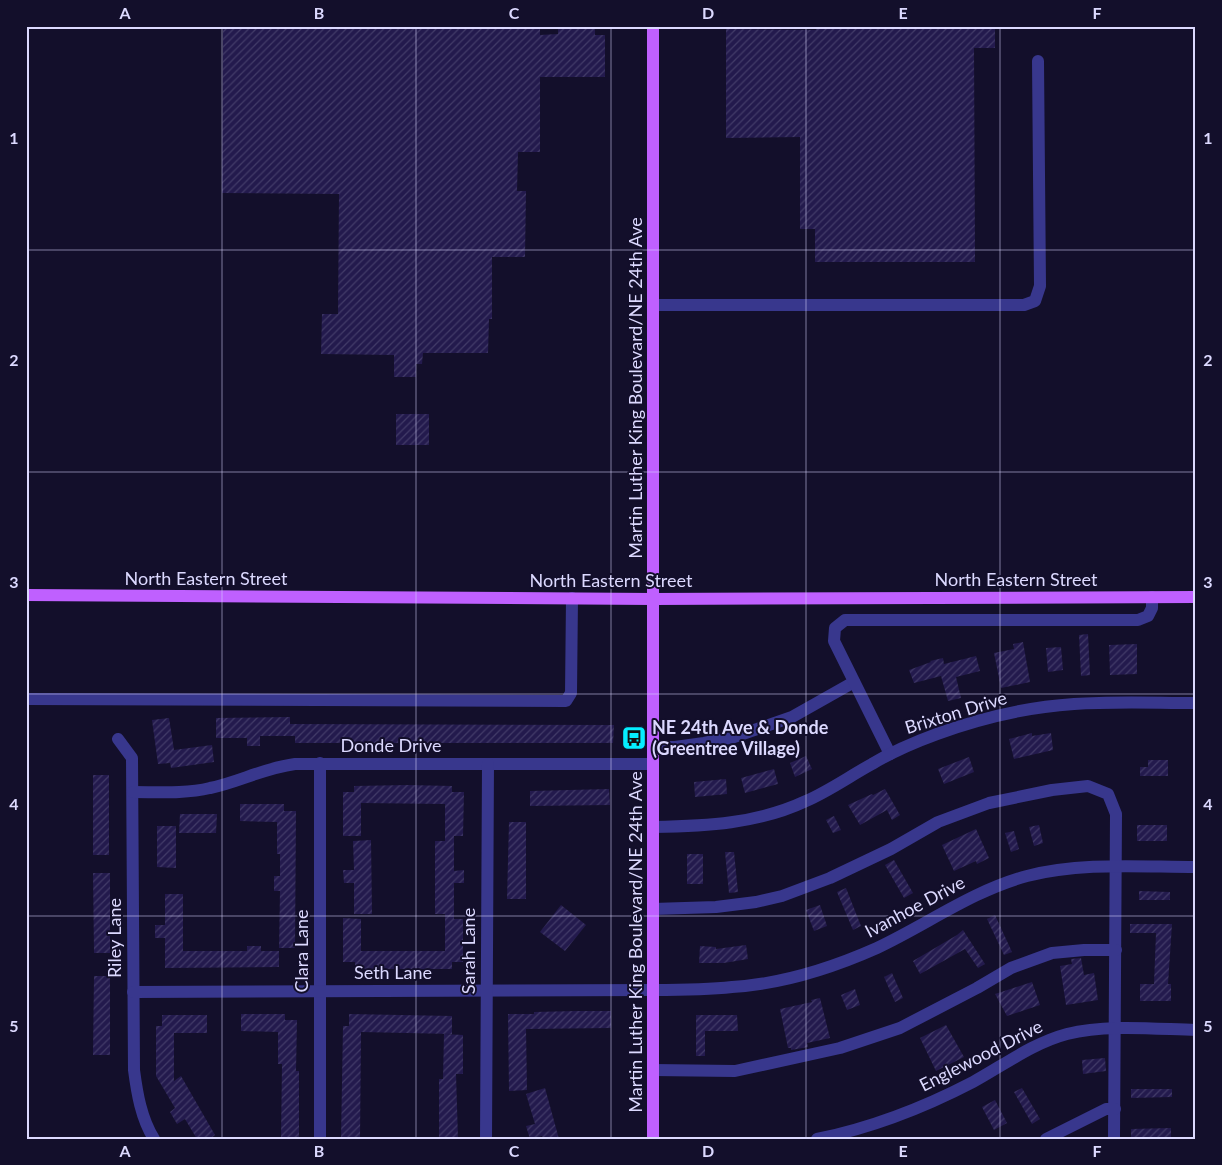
<svg xmlns="http://www.w3.org/2000/svg" width="1222" height="1165" viewBox="0 0 1222 1165" font-family="Lato,sans-serif">
<style>
.building{fill:url(#building-hatch)}
.lines{fill:none;stroke-linecap:round;stroke-linejoin:round}
.minor{stroke:#38378d;stroke-width:12}
.major{stroke:#bf60ff;stroke-width:12}
.grid{fill:none;stroke:#dcd9ff;stroke-width:1;stroke-opacity:0.55}
.labels{text-anchor:middle;stroke-width:4;stroke-linejoin:round;paint-order:stroke}
.street-label{font-size:18px;fill:#dcd9ff;stroke:#130f2b}
.poi-label{font-size:18px;font-weight:bold;fill:#dcd9ff;stroke:#130f2b;text-anchor:start}
.neatline{fill:none;stroke:#dcd9ff;stroke-width:2}
.grid-label{font-size:16px;text-anchor:middle;font-weight:bold;fill:#dcd9ff}
</style>
<defs>
<pattern id="building-hatch" width="6" height="6" patternUnits="userSpaceOnUse" patternTransform="scale(1.25)"><rect width="6" height="6" fill="#231a4d"/><path d="M-1 1l2-2M0 6l6-6M5 7l2-2" fill="none" stroke="#423b68"/></pattern>
</defs>
<rect width="100%" height="100%" fill="#130f2b"/>
<g class="building">
<polygon points="223,26 540,26 540,35 558,34 558,26 595,26 595,35 605,35 605,77 540,77 540,152 518,152 517,191 526,191 525,257 492,257 492,319 489,319 488,353 423,353 422,364 416,364 416,377 394,377 394,355 321,354 322,314 338,314 339,194 222,193"/>
<polygon points="816,26 995,26 995,48 974,48 975,262 815,262 815,229 800,229 800,137 726,138 726,29 816,30"/>
<rect x="396" y="414" width="33" height="31"/>
<polygon points="1088,634 1090,675 1081,676 1079,635"/>
<polygon points="1023,642 1030,682 1001,688 994,653 1014,649 1013,644"/>
<polygon points="1137,644 1137,674 1110,675 1109,645"/>
<polygon points="1061,647 1063,670 1048,672 1046,648"/>
<polygon points="976,656 980,671 956,677 961,698 948,701 941,676 914,683 909,670 931,662 930,661 943,658 944,664"/>
<polygon points="290,717 290,724 614,725 613,743 295,743 295,736 260,736 260,746 247,746 247,738 216,738 216,718"/>
<polygon points="169,718 174,750 212,745 214,762 171,768 170,763 158,764 152,720"/>
<polygon points="1032,733 1032,736 1051,733 1053,750 1014,759 1009,739"/>
<polygon points="806,756 812,769 795,777 790,763"/>
<polygon points="969,757 974,772 944,784 938,769"/>
<polygon points="1148,760 1168,760 1168,776 1140,776 1140,767 1148,767"/>
<polygon points="774,769 778,784 745,793 741,778"/>
<rect x="93" y="775" width="16" height="80"/>
<polygon points="726,779 727,794 695,797 694,782"/>
<polygon points="408,785 452,786 452,792 464,792 463,836 454,836 454,871 464,870 464,883 454,883 454,919 463,919 463,962 452,962 452,969 355,969 355,962 343,962 343,918 361,919 361,951 445,951 445,914 435,914 435,841 445,841 445,804 361,803 361,836 343,836 343,792 354,792 354,786"/>
<polygon points="609,789 610,805 530,806 530,791"/>
<polygon points="885,789 900,815 892,820 887,810 860,825 848,805 872,794 873,795"/>
<polygon points="240,804 284,804 284,811 296,811 295,948 279,948 280,891 274,891 274,876 280,876 280,854 277,854 277,822 240,821"/>
<polygon points="180,814 217,814 216,833 179,833"/>
<polygon points="834,816 841,830 833,833 826,820"/>
<polygon points="509,822 526,822 526,899 507,899"/>
<polygon points="1039,825 1043,843 1034,846 1029,827"/>
<rect x="1137" y="825" width="30" height="16"/>
<polygon points="157,826 176,826 176,868 157,867"/>
<polygon points="976,829 989,858 977,864 976,861 954,871 942,845"/>
<polygon points="1014,831 1019,849 1011,852 1005,833"/>
<polygon points="371,840 372,914 354,914 354,883 344,883 343,870 354,870 353,841"/>
<polygon points="725,852 734,852 738,892 729,893"/>
<rect x="687" y="854" width="16" height="30"/>
<polygon points="894,860 913,893 904,898 885,865"/>
<polygon points="93,873 110,873 110,953 94,953"/>
<polygon points="846,888 861,926 853,930 837,892"/>
<polygon points="1139,891 1170,892 1170,900 1139,900"/>
<polygon points="165,894 183,894 183,951 247,951 247,946 261,946 261,951 279,951 279,967 165,968 165,938 155,938 155,925 165,925"/>
<polygon points="561,905 586,925 565,951 540,932"/>
<polygon points="820,905 827,926 814,931 806,910"/>
<polygon points="995,915 1012,952 1004,955 987,919"/>
<polygon points="1130,924 1172,924 1168,984 1171,984 1171,1001 1140,1001 1140,984 1154,984 1156,933 1130,933"/>
<polygon points="963,930 985,964 978,968 965,949 920,974 913,961 957,935"/>
<polygon points="746,945 748,959 724,963 699,963 700,946 716,947 716,949"/>
<polygon points="1081,958 1084,975 1094,973 1098,1000 1066,1005 1060,966 1072,964 1071,959"/>
<polygon points="892,973 903,998 895,1002 884,977"/>
<polygon points="94,976 110,976 110,1055 93,1055"/>
<polygon points="1032,982 1040,1005 1007,1016 995,994"/>
<polygon points="855,989 860,1005 847,1010 841,995"/>
<polygon points="820,998 830,1038 807,1043 808,1047 791,1050 791,1048 788,1048 780,1009 812,1002 811,1000"/>
<polygon points="576,1011 611,1011 611,1028 526,1029 527,1090 509,1091 508,1014 534,1014 534,1012"/>
<polygon points="241,1014 285,1014 285,1020 297,1020 296,1071 299,1071 299,1139 281,1139 282,1064 278,1064 278,1032 241,1031"/>
<polygon points="349,1014 452,1016 452,1034 361,1032 360,1139 341,1139 343,1026 349,1026"/>
<polygon points="162,1015 207,1015 207,1033 174,1033 174,1081 181,1076 215,1135 210,1139 197,1139 185,1119 177,1124 170,1112 175,1108 156,1076 156,1026 162,1026"/>
<polygon points="696,1015 737,1015 738,1031 705,1031 705,1056 696,1056"/>
<polygon points="946,1025 964,1057 936,1071 920,1038"/>
<polygon points="444,1034 463,1035 463,1074 456,1074 458,1139 439,1139 439,1079 443,1079"/>
<polygon points="1105,1058 1106,1071 1083,1074 1082,1060"/>
<polygon points="545,1088 559,1139 543,1139 542,1136 530,1139 526,1126 535,1124 526,1094"/>
<polygon points="1022,1088 1040,1119 1032,1124 1014,1092"/>
<polygon points="1131,1089 1172,1089 1172,1097 1131,1098"/>
<polygon points="995,1100 1007,1123 994,1130 982,1107"/>
<polygon points="1171,1128 1171,1137 1131,1138 1131,1129"/>
</g>
<g class="lines">
<g class="minor">
<polyline points="654,305 1024,305 1035,301 1040,286 1038,61"/>
<polyline points="26,699 566,701 571,693 572,598"/>
<path d="M118 739 132 758 134 1070C137 1093 141 1118 154 1139"/>
<polyline points="653,747 675,747 704,743 734,737 792,717 854,682"/>
<polyline points="890,754 834,641 835,628 845,620 1138,620 1148,616 1152,608 1152,597"/>
<polyline points="320,763 320,1139"/>
<path d="M133 792C158 792 185 794 210 788 239 782 264 768 295 764H653"/>
<path d="M653 827C706 826 757 824 806 801 829 791 850 776 872 764 892 752 915 742 937 734 981 718 1028 707 1074 704 1115 701 1155 703 1196 703"/>
<polyline points="653,909 716,907 756,902 782,896 830,878 891,849 938,822 989,803 1052,790 1088,786 1108,794 1116,814 1114,1139"/>
<path d="M133 992 653 990C679 990 706 990 732 987 782 984 832 968 877 948 928 924 972 891 1027 876 1081 862 1140 867 1196 867"/>
<polyline points="653,1070 735,1071 840,1048 900,1028 977,988 1011,968 1052,953 1084,950 1116,950"/>
<polyline points="486,1139 488,764"/>
<path d="M817 1139C871 1128 925 1107 973 1082 1004 1065 1033 1043 1067 1034 1107 1024 1155 1029 1196 1030"/>
<polyline points="1046,1139 1106,1109 1115,1109"/>
</g>
<g class="major">
<polyline points="26,595 653,599 1196,597"/>
<polyline points="653,1139 653,26"/>
</g>
</g>
<path class="grid" d="M222 26V1139M416 26V1139M611 26V1139M806 26V1139M1000 26V1139M26 250H1196M26 472H1196M26 694H1196M26 916H1196"/>
<defs>
<symbol id="bus-square" viewBox="-11 -11 22 22"><rect x="-9" y="-9" width="18" height="18" rx="4" fill="#05eeff" stroke="#130f2b"/><path d="M-5-6H5V4H4V6H2V4H-2V6H-4V4H-5ZM-3.5-4V0h7V-4ZM-3.5 1.2v1.5H-2V1.2ZM2 1.2v1.5H3.5V1.2Z" fill="#111"/></symbol>
</defs>
<g fill-rule="evenodd">
<use href="#bus-square" x="620" y="724" width="28" height="28"/>
</g>
<g class="labels">
<g class="street-label">
<text transform="translate(636 388) rotate(-90)" y="6">Martin Luther King Boulevard/NE 24th Ave</text>
<text x="206" y="585">North Eastern Street</text>
<text x="1016" y="586">North Eastern Street</text>
<text x="611" y="587">North Eastern Street</text>
<text transform="translate(956 713) rotate(-17)" y="6">Brixton Drive</text>
<text x="391" y="752">Donde Drive</text>
<text transform="translate(915 907) rotate(-28)" y="6">Ivanhoe Drive</text>
<text transform="translate(115 938) rotate(-90)" y="6">Riley Lane</text>
<text transform="translate(636 942) rotate(-90)" y="6">Martin Luther King Boulevard/NE 24th Ave</text>
<text transform="translate(302 951) rotate(-90)" y="6">Clara Lane</text>
<text transform="translate(469 951) rotate(-90)" y="6">Sarah Lane</text>
<text x="393" y="979">Seth Lane</text>
<text transform="translate(981 1056) rotate(-27)" y="6">Englewood Drive</text>
</g>
<g class="poi-label">
<text x="652" y="734">NE 24th Ave &amp; Donde<tspan x="652" dy="21">(Greentree Village)</tspan></text>
</g>
</g>
<rect width="1222" height="1165" fill="none" stroke="#130f2b" stroke-width="55"/>
<rect x="28" y="28" width="1166" height="1110" class="neatline"/>
<g class="grid-label">
<text x="125" y="19">A</text>
<text x="319" y="19">B</text>
<text x="514" y="19">C</text>
<text x="708" y="19">D</text>
<text x="903" y="19">E</text>
<text x="1097" y="19">F</text>
<text x="14" y="144">1</text>
<text x="1208" y="144">1</text>
<text x="14" y="366">2</text>
<text x="1208" y="366">2</text>
<text x="14" y="588">3</text>
<text x="1208" y="588">3</text>
<text x="14" y="810">4</text>
<text x="1208" y="810">4</text>
<text x="14" y="1032">5</text>
<text x="1208" y="1032">5</text>
<text x="125" y="1157">A</text>
<text x="319" y="1157">B</text>
<text x="514" y="1157">C</text>
<text x="708" y="1157">D</text>
<text x="903" y="1157">E</text>
<text x="1097" y="1157">F</text>
</g>
</svg>
